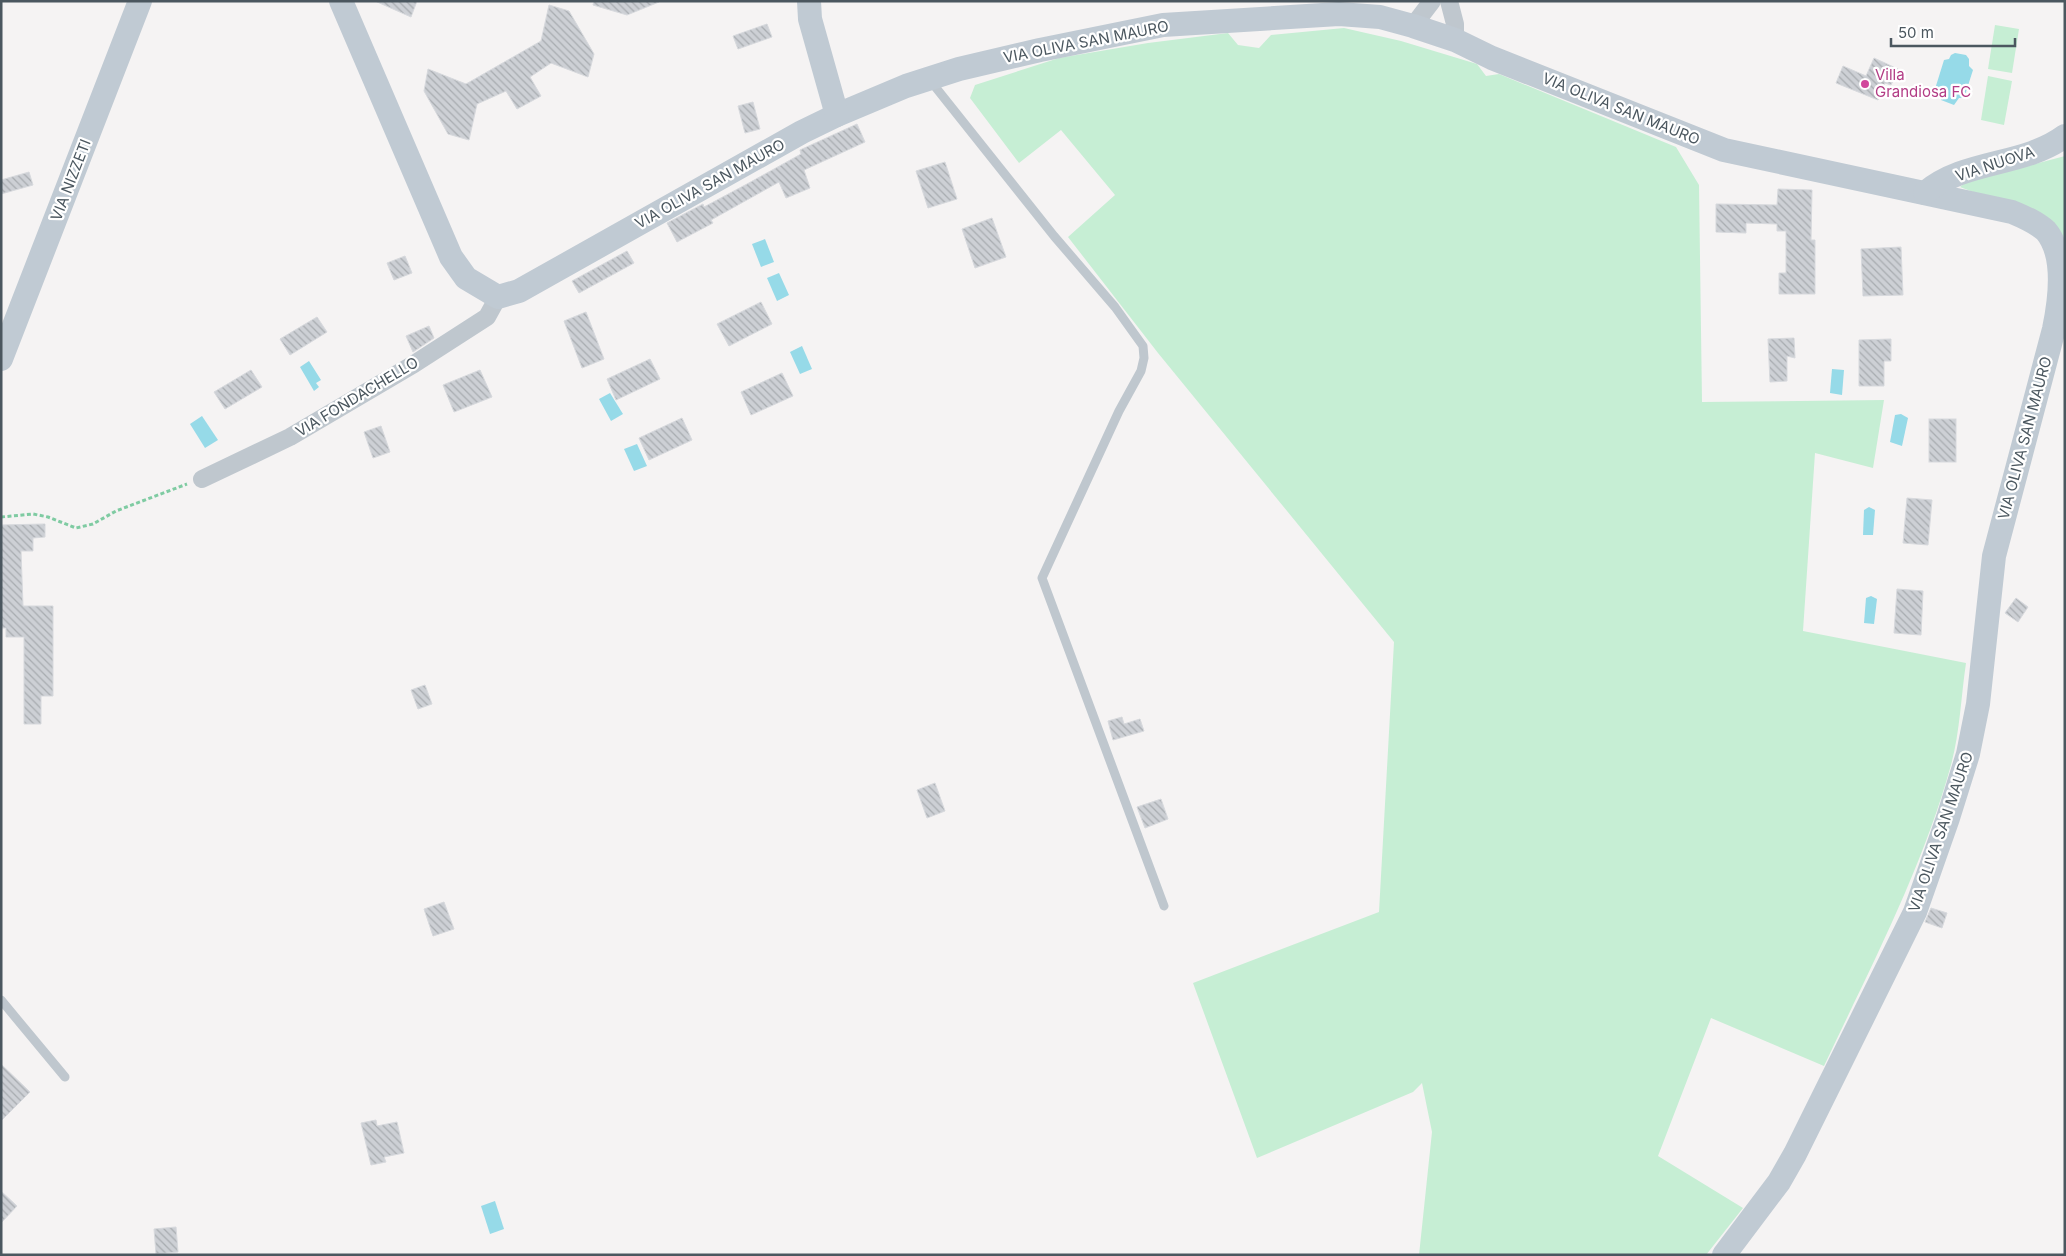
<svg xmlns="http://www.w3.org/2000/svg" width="2066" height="1256" viewBox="0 0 2066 1256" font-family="Inter,sans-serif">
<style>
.green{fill:#c6eed4}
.water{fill:#96dae8}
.building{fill:url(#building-back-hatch);stroke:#d7d9dd}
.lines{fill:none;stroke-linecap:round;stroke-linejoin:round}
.path{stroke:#7fcba2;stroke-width:3;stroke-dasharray:4 2.5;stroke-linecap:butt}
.lane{stroke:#bfc7ce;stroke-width:9}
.street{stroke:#bfc7ce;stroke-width:18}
.secondary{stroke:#c0cad3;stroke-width:24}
.hotel-dot{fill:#d1479c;stroke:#fff;stroke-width:2}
.labels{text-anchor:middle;stroke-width:4.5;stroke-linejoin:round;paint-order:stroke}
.street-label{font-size:15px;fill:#4b575f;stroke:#fff}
.hotel-label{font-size:15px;fill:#b23c85;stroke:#fff;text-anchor:start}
</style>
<defs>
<pattern id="building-back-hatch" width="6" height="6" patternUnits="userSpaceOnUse" patternTransform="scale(1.25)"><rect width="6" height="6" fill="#cdd0d5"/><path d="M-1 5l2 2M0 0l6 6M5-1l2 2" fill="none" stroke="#a8acb0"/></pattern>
</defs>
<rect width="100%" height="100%" fill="#f5f3f3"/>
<g class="green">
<polygon points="1995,25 2019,29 2012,73 1988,69"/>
<path d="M1344 28 1401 41 1477 64 1486 76 1499 74 1676 147 1699 185 1702 402 1884 400 1873 468 1815 453 1803 631 1966 663C1961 696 1960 732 1951 765 1922 870 1870 968 1824 1066L1711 1018 1658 1156 1743 1208 1706 1255H1419L1432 1132 1422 1083 1413 1092 1257 1158 1193 983 1379 912 1394 642 1158 353 1068 237 1115 195 1061 130 1019 163 970 98 975 85 1059 58 1148 43 1228 33 1238 45 1259 48 1271 35Z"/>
<polygon points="1988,76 2012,81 2004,125 1981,120"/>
<polygon points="2065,156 2065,239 2054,223 1960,187 1966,182"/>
</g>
<g class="water">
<polygon points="1955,53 1966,55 1969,59 1969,66 1973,70 1964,98 1959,98 1954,105 1941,100 1940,92 1935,89 1944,60 1949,59 1951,55"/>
<polygon points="765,239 774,262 761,267 752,244"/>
<polygon points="779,273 789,295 777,301 767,278"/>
<polygon points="802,346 812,369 800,374 790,352"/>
<polygon points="309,361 321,380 316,383 319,387 314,391 300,367"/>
<polygon points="1832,369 1844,370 1842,395 1830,393"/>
<polygon points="610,393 623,414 611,421 599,399"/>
<polygon points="1901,414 1908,418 1902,446 1890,442 1895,415"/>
<polygon points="202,416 218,440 205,448 190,424"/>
<polygon points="637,444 647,466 634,471 624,449"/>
<polygon points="1869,507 1875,510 1873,535 1863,535 1864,510"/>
<polygon points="1871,596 1877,599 1874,624 1864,623 1866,598"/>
<polygon points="495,1201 504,1229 490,1234 481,1206"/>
</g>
<g class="building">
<polygon points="375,1 417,1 411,17"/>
<polygon points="594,1 659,1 659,2 627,15 593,5"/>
<polygon points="549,5 569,11 594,54 588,77 551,63 530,77 541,96 517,109 506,91 477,104 469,140 448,134 424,91 428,69 466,84 541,41"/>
<polygon points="767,24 772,37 738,49 733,36"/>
<polygon points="1874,58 1898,69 1891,85 1885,83 1878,100 1836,83 1843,66 1866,76"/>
<polygon points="753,102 760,129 745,133 738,106"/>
<polygon points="857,124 865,142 804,170 810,188 786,198 779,182 711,220 713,223 677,242 667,223 703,204 704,207 747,184 801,154 800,150"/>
<polygon points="945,162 957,199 928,208 916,171"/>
<polygon points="29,172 33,185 1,194 1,180"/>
<polygon points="1778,189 1812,190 1811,240 1815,240 1815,294 1779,294 1779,273 1786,273 1786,231 1777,231 1777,224 1746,223 1746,233 1716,232 1716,204 1777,205"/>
<polygon points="992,218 1006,257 975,268 962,229"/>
<polygon points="1901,247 1903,295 1863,296 1861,249"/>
<polygon points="627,251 634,263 579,293 572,281"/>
<polygon points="405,256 412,273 394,280 387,263"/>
<polygon points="761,302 772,324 729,346 717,324"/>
<polygon points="586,312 604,359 582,368 564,321"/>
<polygon points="317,317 327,332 290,355 280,339"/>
<polygon points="429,326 434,338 413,352 406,336"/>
<polygon points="1794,338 1795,358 1787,356 1787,381 1770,382 1768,339"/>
<polygon points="1891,339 1891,361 1884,361 1884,386 1859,386 1859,340"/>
<polygon points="650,359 660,379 616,400 607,379"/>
<polygon points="251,370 262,387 225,409 214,392"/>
<polygon points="480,370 492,397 454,412 443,385"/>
<polygon points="782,373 793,396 751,415 741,392"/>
<polygon points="682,418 692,440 649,460 639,438"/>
<rect x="1929" y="419" width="27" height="43"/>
<polygon points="381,426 390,452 373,458 364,432"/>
<polygon points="1907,498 1932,500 1928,545 1903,543"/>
<polygon points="45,524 45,537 33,538 33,551 21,551 23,606 53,606 53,696 41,696 41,724 24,724 24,637 6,637 6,628 1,628 1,525"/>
<polygon points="1897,589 1923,591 1921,635 1894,633"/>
<polygon points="2016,598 2028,607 2018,622 2005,613"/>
<polygon points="425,685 432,704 418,709 411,690"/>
<polygon points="1122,717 1124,724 1140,719 1144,731 1113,740 1108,721"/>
<polygon points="935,783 945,811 927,818 917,790"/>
<polygon points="1161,799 1168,819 1145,828 1137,807"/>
<polygon points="444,902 454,929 433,936 424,909"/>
<polygon points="1931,908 1947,913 1942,928 1925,922"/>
<polygon points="1,1064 30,1092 1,1121"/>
<polygon points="376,1120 377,1126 397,1122 404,1153 384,1157 386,1162 371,1165 361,1123"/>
<polygon points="1,1191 17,1206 1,1223"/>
<polygon points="176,1227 178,1252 156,1254 154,1229"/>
</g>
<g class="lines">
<polyline class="path" points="1,517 33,514 48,517 76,528 93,524 116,511 187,484"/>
<g class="lane">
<polyline points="929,79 1054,236 1115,307 1143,346 1144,358 1141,371 1119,411 1042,578 1164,906"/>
<polyline points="1,1000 65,1077"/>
</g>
<g class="street">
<polyline points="1449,1 1455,24 1455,40"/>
<polyline points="1413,26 1432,1"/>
<polyline points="202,479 290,437 414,364 487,317 498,297"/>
</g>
<g class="secondary">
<path d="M341 1 451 257 466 278 498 297 519 291 802 132 837 115 906 86 959 69 1040 50 1163 25 1339 14 1380 17 1413 26 1455 40 1492 58 1724 150 2012 212C2024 217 2036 222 2046 231 2066 255 2060 300 2054 329L1994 556 1978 704 1968 754 1948 818 1915 912 1795 1154 1779 1182 1724 1255"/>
<polyline points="809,1 810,19 837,115"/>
<path d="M1925 193C1965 159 2023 167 2065 136"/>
<polyline points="1,359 140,1"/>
</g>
</g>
<circle class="hotel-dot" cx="1865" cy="84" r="5"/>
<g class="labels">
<g class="street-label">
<text transform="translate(1086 42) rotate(-11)" y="5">VIA OLIVA SAN MAURO</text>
<text transform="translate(1621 109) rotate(22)" y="5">VIA OLIVA SAN MAURO</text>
<text transform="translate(1995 164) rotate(-18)" y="5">VIA NUOVA</text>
<text transform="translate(71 180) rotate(-69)" y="5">VIA NIZZETI</text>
<text transform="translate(710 184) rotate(-29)" y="5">VIA OLIVA SAN MAURO</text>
<text transform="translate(357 397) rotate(-31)" y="5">VIA FONDACHELLO</text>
<text transform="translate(2025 438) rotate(-75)" y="5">VIA OLIVA SAN MAURO</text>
<text transform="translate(1941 832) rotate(-71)" y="5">VIA OLIVA SAN MAURO</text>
</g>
<g class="hotel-label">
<text x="1875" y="80">Villa<tspan x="1875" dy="17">Grandiosa FC</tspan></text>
</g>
</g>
<rect width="2066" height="1256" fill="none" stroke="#4b575f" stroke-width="5"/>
<path d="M1891 38v8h124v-8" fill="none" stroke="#4b575f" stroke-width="2.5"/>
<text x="1898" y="38" font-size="15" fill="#4b575f" stroke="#ffffff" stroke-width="4" paint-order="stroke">50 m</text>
</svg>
